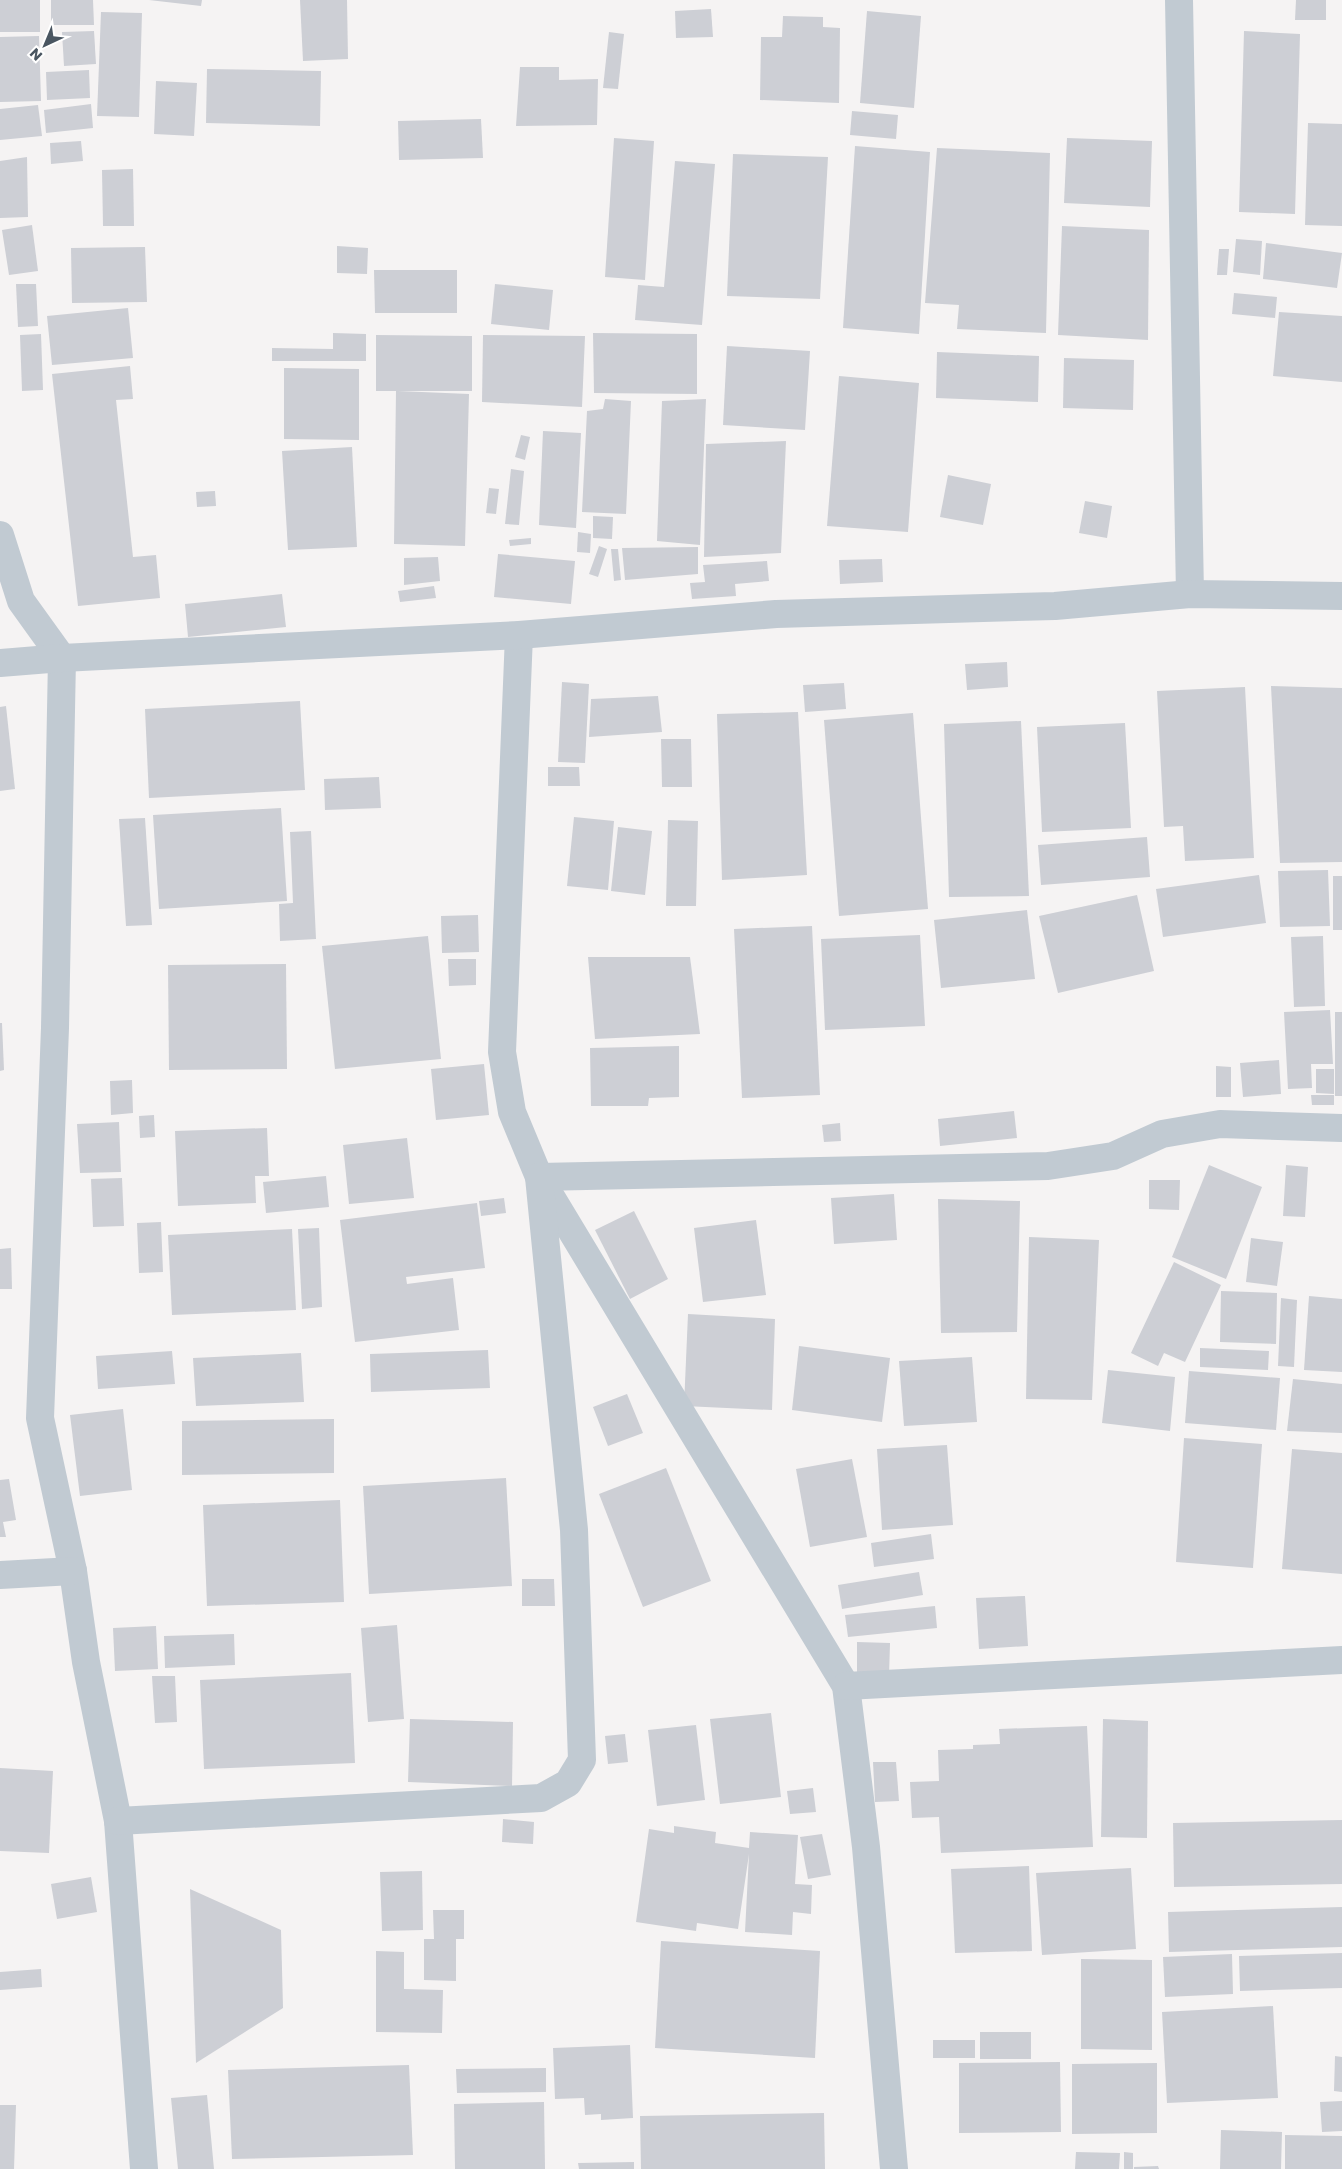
<svg xmlns="http://www.w3.org/2000/svg" width="1342" height="2169" viewBox="0 0 1342 2169" font-family="Poppins,sans-serif">
<style>
.building{fill:#cdcfd5}
.lines{fill:none;stroke-linecap:round;stroke-linejoin:round}
.minor{stroke:#c1cad2;stroke-width:28}
</style>
<rect width="100%" height="100%" fill="#f5f3f3"/>
<g class="building">
<rect x="0" y="0" width="40" height="32"/>
<polygon points="51,0 93,0 94,25 51,25"/>
<polygon points="149,0 202,0 201,6"/>
<polygon points="300,0 347,0 348,59 303,61"/>
<polygon points="1296,0 1326,0 1326,20 1295,20"/>
<polygon points="711,9 713,37 676,38 675,11"/>
<polygon points="867,11 921,16 914,108 860,103"/>
<polygon points="101,12 142,13 139,117 97,116"/>
<polygon points="783,16 823,17 823,27 840,28 839,103 760,100 761,37 782,37"/>
<polygon points="94,31 96,64 64,66 62,32"/>
<polygon points="1244,31 1300,34 1295,214 1239,212"/>
<polygon points="609,32 624,34 618,89 603,88"/>
<polygon points="39,36 41,101 0,102 0,37"/>
<polygon points="520,67 559,67 559,80 598,79 597,125 516,126"/>
<polygon points="207,69 321,71 320,126 206,123"/>
<polygon points="89,70 90,98 47,100 46,72"/>
<polygon points="156,81 197,83 194,136 154,134"/>
<polygon points="91,104 93,128 46,133 44,110"/>
<polygon points="38,105 42,136 0,140 0,109"/>
<polygon points="852,111 898,115 896,139 850,135"/>
<polygon points="481,119 483,158 399,160 398,121"/>
<polygon points="1308,123 1342,124 1342,226 1305,225"/>
<polygon points="614,138 654,141 645,280 605,277"/>
<polygon points="1067,138 1152,141 1150,207 1064,203"/>
<polygon points="81,141 83,161 51,164 50,143"/>
<polygon points="855,146 930,152 919,334 843,328"/>
<polygon points="937,148 1050,153 1046,333 957,329 959,305 925,303"/>
<polygon points="733,154 828,157 820,299 727,296"/>
<polygon points="27,157 28,217 0,218 0,161"/>
<polygon points="675,161 715,164 702,325 635,320 638,285 664,287"/>
<polygon points="133,169 134,226 103,226 102,170"/>
<polygon points="32,225 38,271 9,275 2,230"/>
<polygon points="1062,226 1149,230 1148,340 1058,335"/>
<polygon points="1236,239 1262,241 1260,275 1233,272"/>
<polygon points="1266,243 1342,253 1337,288 1263,279"/>
<polygon points="337,246 368,248 367,274 337,273"/>
<polygon points="145,247 147,302 72,303 71,248"/>
<polygon points="1219,249 1229,249 1227,275 1217,275"/>
<polygon points="374,270 457,270 457,313 375,313"/>
<polygon points="16,284 36,284 38,326 18,327"/>
<polygon points="495,284 553,290 549,330 491,324"/>
<polygon points="1234,293 1277,297 1275,318 1232,314"/>
<polygon points="128,308 133,358 52,365 47,316"/>
<polygon points="1279,312 1342,316 1342,382 1273,376"/>
<polygon points="333,333 366,334 366,361 272,361 272,348 333,349"/>
<polygon points="593,333 697,334 697,394 594,393"/>
<polygon points="41,334 43,390 22,391 20,335"/>
<polygon points="376,335 472,336 472,391 398,391 469,394 465,546 394,544 396,391 376,391"/>
<polygon points="483,335 585,336 582,407 482,402"/>
<polygon points="727,346 810,351 805,430 723,425"/>
<polygon points="937,352 1039,356 1038,402 936,398"/>
<polygon points="1064,358 1134,360 1133,410 1063,408"/>
<polygon points="130,366 133,399 116,400 133,557 156,555 160,598 78,606 52,374"/>
<polygon points="284,368 359,369 359,440 284,439"/>
<polygon points="839,376 919,383 908,532 827,526"/>
<polygon points="605,399 631,401 626,514 582,512 587,411 603,409"/>
<polygon points="706,399 700,545 657,541 662,401"/>
<polygon points="543,431 581,433 576,528 539,525"/>
<polygon points="521,435 530,437 525,460 515,457"/>
<polygon points="786,441 781,553 704,557 706,444"/>
<polygon points="352,447 357,547 288,550 282,451"/>
<polygon points="511,469 524,471 519,525 505,524"/>
<polygon points="948,475 991,484 983,525 940,517"/>
<polygon points="489,488 499,489 496,514 486,513"/>
<polygon points="215,491 216,506 197,507 196,492"/>
<polygon points="1085,501 1112,506 1107,538 1079,533"/>
<polygon points="593,516 613,517 612,539 593,538"/>
<polygon points="578,532 591,534 590,553 577,552"/>
<polygon points="531,538 531,544 510,546 509,540"/>
<polygon points="599,546 607,549 598,577 589,574"/>
<polygon points="698,547 698,574 625,580 622,548"/>
<polygon points="611,549 618,549 621,580 614,581"/>
<polygon points="498,554 575,561 571,604 494,597"/>
<polygon points="438,557 440,581 404,585 404,558"/>
<polygon points="882,559 883,582 840,584 839,560"/>
<polygon points="767,561 769,581 735,584 736,596 692,599 690,583 705,582 703,565"/>
<polygon points="434,586 436,598 400,602 398,591"/>
<polygon points="282,594 286,627 188,637 185,604"/>
<polygon points="1007,662 1008,687 967,690 965,664"/>
<polygon points="562,682 589,684 585,763 558,762"/>
<polygon points="844,683 846,709 805,712 803,685"/>
<polygon points="1271,686 1342,688 1342,862 1280,863"/>
<polygon points="1245,687 1254,858 1185,861 1183,826 1164,827 1157,691"/>
<polygon points="658,696 662,732 589,737 591,699"/>
<polygon points="300,701 305,790 149,798 145,709"/>
<polygon points="6,706 15,789 0,791 0,707"/>
<polygon points="798,712 807,875 722,880 717,714"/>
<polygon points="913,713 928,909 839,916 824,720"/>
<polygon points="1021,721 1029,896 949,897 944,724"/>
<polygon points="1125,723 1131,828 1042,832 1037,727"/>
<polygon points="661,739 691,739 692,787 662,787"/>
<polygon points="548,767 579,767 580,786 548,786"/>
<polygon points="379,777 381,808 325,810 324,779"/>
<polygon points="281,808 287,901 159,909 153,815"/>
<polygon points="574,817 614,821 608,890 567,886"/>
<polygon points="145,818 152,925 126,926 119,819"/>
<polygon points="668,820 698,821 696,906 666,906"/>
<polygon points="618,827 652,831 645,895 611,891"/>
<polygon points="311,831 316,939 280,941 279,904 293,903 290,832"/>
<polygon points="1147,837 1150,877 1041,885 1038,845"/>
<polygon points="1328,870 1330,926 1280,927 1278,871"/>
<polygon points="1259,875 1266,923 1163,937 1156,889"/>
<rect x="1333" y="876" width="9" height="54"/>
<polygon points="1137,895 1154,971 1058,993 1039,916"/>
<polygon points="1027,910 1035,979 941,988 934,920"/>
<polygon points="478,915 479,952 442,953 441,916"/>
<polygon points="812,926 820,1095 742,1098 734,929"/>
<polygon points="920,935 925,1026 825,1030 821,939"/>
<polygon points="428,936 441,1059 335,1069 322,946"/>
<polygon points="1323,936 1325,1006 1294,1007 1291,937"/>
<polygon points="588,957 690,957 700,1034 595,1039"/>
<polygon points="448,959 476,959 476,985 449,986"/>
<polygon points="286,964 287,1069 169,1070 168,965"/>
<polygon points="1330,1010 1333,1064 1311,1064 1312,1088 1288,1089 1284,1012"/>
<rect x="1335" y="1012" width="7" height="84"/>
<polygon points="0,1023 2,1023 4,1070 0,1071"/>
<polygon points="679,1046 679,1097 649,1098 648,1106 591,1106 590,1048"/>
<polygon points="1279,1060 1281,1094 1243,1097 1240,1063"/>
<polygon points="484,1064 489,1115 436,1120 431,1069"/>
<polygon points="1216,1066 1231,1067 1231,1097 1216,1097"/>
<polygon points="1316,1069 1334,1069 1334,1094 1316,1093"/>
<polygon points="132,1080 133,1113 111,1115 110,1081"/>
<polygon points="1311,1095 1334,1095 1334,1105 1312,1105"/>
<polygon points="1014,1111 1017,1138 940,1146 938,1119"/>
<polygon points="154,1115 155,1137 140,1138 139,1116"/>
<polygon points="119,1122 121,1172 80,1173 77,1124"/>
<polygon points="840,1123 841,1141 824,1142 822,1125"/>
<polygon points="267,1128 269,1176 255,1176 256,1203 178,1206 175,1131"/>
<polygon points="407,1138 414,1198 349,1204 343,1145"/>
<polygon points="1209,1165 1262,1187 1226,1279 1172,1257"/>
<polygon points="1286,1165 1308,1167 1305,1217 1283,1216"/>
<polygon points="326,1176 329,1207 266,1213 263,1182"/>
<polygon points="122,1178 124,1226 93,1227 91,1179"/>
<polygon points="1149,1180 1180,1180 1179,1210 1149,1209"/>
<polygon points="894,1194 897,1240 834,1244 831,1198"/>
<polygon points="504,1198 506,1213 481,1216 479,1201"/>
<polygon points="938,1199 1020,1201 1017,1332 941,1333"/>
<polygon points="477,1203 485,1268 406,1277 407,1284 453,1278 459,1330 355,1342 340,1220"/>
<polygon points="634,1211 668,1279 630,1299 595,1230"/>
<polygon points="756,1220 766,1295 703,1302 694,1228"/>
<polygon points="161,1222 163,1272 139,1273 137,1223"/>
<polygon points="319,1228 322,1307 302,1309 298,1229"/>
<polygon points="292,1229 296,1310 172,1315 168,1235"/>
<polygon points="1029,1237 1099,1240 1092,1400 1026,1399"/>
<polygon points="1251,1238 1283,1242 1277,1286 1246,1282"/>
<polygon points="11,1248 12,1289 0,1289 0,1249"/>
<polygon points="1174,1262 1221,1285 1185,1362 1164,1353 1158,1366 1131,1353"/>
<polygon points="1221,1291 1277,1293 1276,1344 1220,1342"/>
<polygon points="1309,1296 1342,1299 1342,1372 1304,1370"/>
<polygon points="1281,1298 1297,1300 1294,1367 1278,1366"/>
<polygon points="688,1314 775,1319 772,1410 684,1406"/>
<polygon points="799,1346 890,1358 882,1422 792,1410"/>
<polygon points="1200,1348 1269,1351 1268,1370 1200,1367"/>
<polygon points="488,1350 490,1388 371,1392 370,1354"/>
<polygon points="172,1351 175,1384 98,1389 96,1356"/>
<polygon points="301,1353 304,1402 196,1406 193,1358"/>
<polygon points="972,1357 977,1422 904,1426 899,1361"/>
<polygon points="1108,1370 1175,1377 1170,1431 1102,1423"/>
<polygon points="1189,1371 1280,1378 1276,1430 1185,1423"/>
<polygon points="1293,1379 1342,1384 1342,1433 1287,1431"/>
<polygon points="627,1394 643,1433 608,1446 593,1407"/>
<polygon points="123,1409 132,1490 80,1496 70,1415"/>
<polygon points="334,1419 334,1473 182,1475 182,1421"/>
<polygon points="1184,1438 1262,1444 1253,1568 1176,1562"/>
<polygon points="947,1445 953,1525 882,1530 877,1449"/>
<polygon points="1292,1449 1342,1453 1342,1574 1282,1569"/>
<polygon points="852,1459 867,1537 810,1547 796,1469"/>
<polygon points="666,1468 711,1581 643,1607 599,1494"/>
<polygon points="506,1478 512,1586 369,1594 363,1486"/>
<polygon points="9,1479 16,1520 3,1522 6,1537 0,1537 0,1480"/>
<polygon points="340,1500 344,1602 207,1606 203,1505"/>
<polygon points="931,1534 934,1559 874,1567 871,1543"/>
<polygon points="919,1572 923,1595 842,1609 838,1585"/>
<polygon points="522,1579 554,1579 555,1606 522,1606"/>
<polygon points="1025,1596 1028,1646 979,1649 976,1598"/>
<polygon points="935,1606 937,1628 848,1637 845,1615"/>
<polygon points="397,1625 404,1719 368,1722 361,1628"/>
<polygon points="156,1626 158,1669 115,1671 113,1628"/>
<polygon points="234,1634 235,1665 165,1668 164,1636"/>
<polygon points="857,1642 890,1643 889,1675 857,1675"/>
<polygon points="351,1673 355,1763 204,1769 200,1680"/>
<polygon points="152,1676 175,1676 177,1722 155,1723"/>
<polygon points="771,1713 781,1797 720,1804 710,1719"/>
<polygon points="410,1719 513,1722 512,1786 408,1782"/>
<polygon points="1103,1719 1148,1721 1147,1838 1101,1837"/>
<polygon points="696,1725 705,1800 657,1806 648,1730"/>
<polygon points="1087,1726 1093,1847 941,1853 939,1817 912,1818 910,1782 939,1781 938,1750 973,1749 973,1745 1000,1744 999,1729"/>
<polygon points="625,1734 628,1762 608,1764 605,1736"/>
<polygon points="873,1762 896,1762 899,1801 875,1802"/>
<polygon points="0,1768 53,1771 49,1853 0,1851"/>
<polygon points="813,1788 816,1812 790,1814 787,1791"/>
<polygon points="503,1819 534,1822 533,1844 502,1842"/>
<polygon points="1342,1820 1342,1884 1174,1887 1173,1823"/>
<polygon points="674,1826 716,1832 715,1843 749,1848 750,1832 798,1835 795,1884 812,1885 811,1914 793,1912 792,1935 745,1932 749,1854 738,1929 697,1923 696,1931 636,1922 649,1829 674,1833"/>
<polygon points="822,1834 831,1875 808,1879 800,1837"/>
<polygon points="1029,1866 1032,1951 955,1953 951,1869"/>
<polygon points="1131,1868 1136,1949 1042,1955 1036,1873"/>
<polygon points="422,1871 423,1930 382,1931 380,1872"/>
<polygon points="91,1877 97,1912 57,1919 51,1884"/>
<polygon points="190,1889 281,1930 283,2008 196,2063"/>
<polygon points="1342,1907 1342,1947 1169,1952 1168,1912"/>
<polygon points="433,1910 464,1910 464,1939 456,1939 456,1981 424,1980 424,1939 434,1939"/>
<polygon points="661,1941 820,1951 815,2058 655,2048"/>
<polygon points="376,1951 404,1952 404,1989 443,1990 442,2033 376,2032"/>
<polygon points="1342,1953 1342,1988 1240,1991 1239,1956"/>
<polygon points="1232,1954 1233,1994 1165,1997 1163,1957"/>
<polygon points="1081,1959 1152,1960 1152,2050 1081,2049"/>
<polygon points="41,1969 42,1987 0,1990 0,1972"/>
<polygon points="1273,2006 1278,2098 1167,2103 1162,2012"/>
<rect x="980" y="2032" width="51" height="27"/>
<rect x="933" y="2040" width="42" height="18"/>
<polygon points="630,2045 633,2118 601,2120 601,2114 585,2115 584,2098 555,2099 553,2048"/>
<polygon points="1335,2056 1342,2057 1342,2092 1334,2091"/>
<polygon points="1060,2062 1061,2132 959,2133 959,2063"/>
<polygon points="1157,2063 1157,2133 1072,2134 1072,2064"/>
<polygon points="409,2065 413,2155 232,2159 228,2070"/>
<polygon points="546,2068 546,2092 457,2093 456,2069"/>
<polygon points="207,2095 214,2169 178,2169 171,2098"/>
<polygon points="1342,2101 1342,2131 1322,2132 1320,2102"/>
<polygon points="544,2102 545,2169 455,2169 454,2104"/>
<polygon points="0,2105 16,2105 14,2169 0,2169"/>
<polygon points="824,2113 825,2169 641,2169 640,2116"/>
<polygon points="1221,2130 1282,2132 1281,2169 1220,2169"/>
<polygon points="1285,2135 1342,2136 1342,2169 1285,2169"/>
<polygon points="1076,2152 1120,2153 1119,2169 1075,2169"/>
<polygon points="1124,2152 1133,2153 1133,2169 1124,2169"/>
<polygon points="634,2162 634,2169 579,2169 578,2163"/>
<polygon points="1158,2166 1159,2169 1134,2169 1134,2167"/>
</g>
<g class="lines">
<g class="minor">
<polyline points="1179,0 1190,594"/>
<polyline points="0,535 21,601 62,658 55,1028 40,1418 73,1571 86,1662 118,1821 144,2169"/>
<polyline points="519,635 502,1052 512,1112 539,1177 846,1686 866,1847 894,2169"/>
<polyline points="0,663 62,658 519,635 776,614 1055,606 1190,594 1342,596"/>
<polyline points="0,1575 73,1571"/>
<polyline points="846,1686 1342,1660"/>
<polyline points="118,1821 541,1798 568,1783 582,1760 574,1530 539,1177 1048,1166 1113,1156 1162,1134 1220,1124 1342,1128"/>
</g>
</g>
<g transform="translate(45 45) rotate(224)" stroke="#ffffff" stroke-width="4" paint-order="stroke">
<path d="M0-4L9 19L0 12L-9 19Z" fill="#4a5661"/>
<text y="-8" font-size="14" font-weight="bold" text-anchor="middle" fill="#4a5661">N</text>
</g>
</svg>
